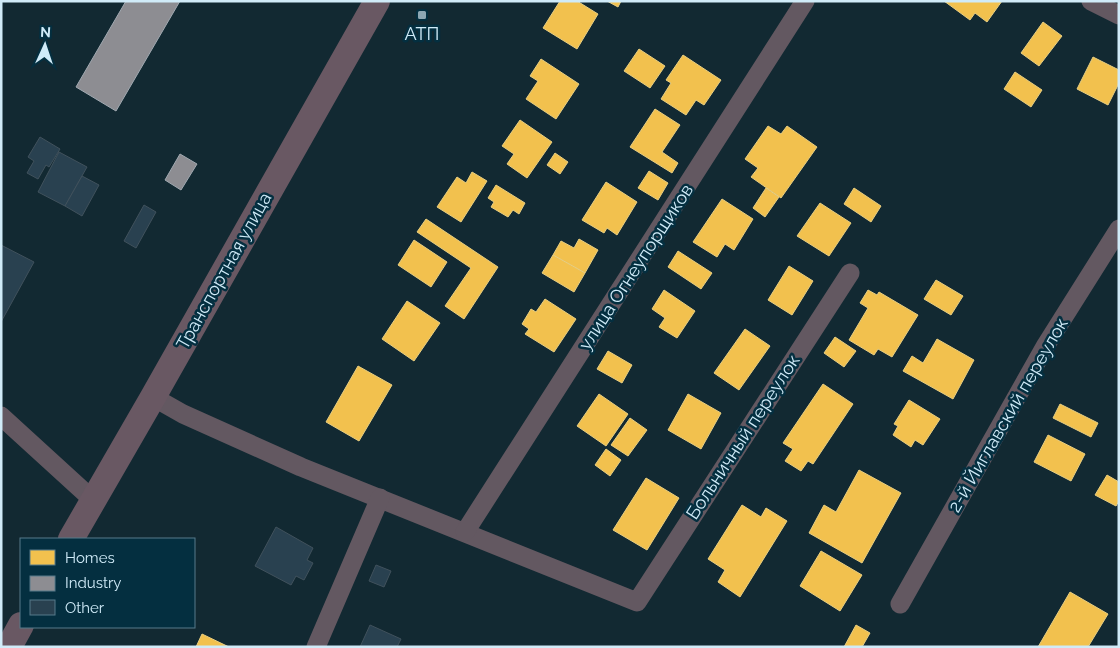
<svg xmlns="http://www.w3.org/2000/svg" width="1120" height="648" viewBox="0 0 1120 648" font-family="Raleway,sans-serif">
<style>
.homes{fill:#f2c14e;stroke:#e8ce81}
.industry{fill:#8d8d92;stroke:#a1a9b1}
.building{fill:#294150;stroke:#40515c}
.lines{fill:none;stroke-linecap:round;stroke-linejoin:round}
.street{stroke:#635861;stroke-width:19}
.secondary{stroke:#695863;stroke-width:26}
.poi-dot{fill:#8ea7b3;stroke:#042f40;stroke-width:2}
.labels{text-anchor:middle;stroke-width:5;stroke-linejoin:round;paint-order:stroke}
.poi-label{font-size:18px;fill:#d0ebf8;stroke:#042f40}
.street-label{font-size:18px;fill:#d0ebf8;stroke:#042f40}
</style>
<rect width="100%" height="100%" fill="#122932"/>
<g class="homes">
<polygon points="560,1 577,1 598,14 577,49 543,28"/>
<polygon points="607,1 621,1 618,7"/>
<polygon points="944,1 1002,1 987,22 975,13 970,20"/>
<polygon points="1043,22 1062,36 1039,66 1021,53"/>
<polygon points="639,49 665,66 650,88 624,71"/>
<polygon points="683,55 721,80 704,105 696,100 686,115 661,99 671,83 666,80"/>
<polygon points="1093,57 1119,70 1119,83 1108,105 1077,89"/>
<polygon points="541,59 579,84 556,119 526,99 538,81 530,76"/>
<polygon points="1015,72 1042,90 1031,107 1004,89"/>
<polygon points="655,109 680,125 662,152 678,163 672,173 630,147"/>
<polygon points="520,120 552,142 527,178 507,164 514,154 502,146"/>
<polygon points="768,126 781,134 787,126 817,147 781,198 751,177 758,168 745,159"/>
<polygon points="555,153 568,162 560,174 547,165"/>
<polygon points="649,171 668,183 658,200 638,188"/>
<polygon points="472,172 487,181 461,222 437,207 457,177 466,183"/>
<polygon points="606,182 637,202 617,235 607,228 604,233 582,220"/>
<polygon points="496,185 525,203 519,214 513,210 508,217 491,207 494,202 488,198"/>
<polygon points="766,188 779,197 765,217 753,208"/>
<polygon points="854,188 881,206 871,222 844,204"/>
<polygon points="722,199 753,219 734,250 725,244 717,257 693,242"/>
<polygon points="820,203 851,223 829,256 797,236"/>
<polygon points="426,219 498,267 464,319 445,306 471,268 417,232"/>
<polygon points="579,239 598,250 585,273 553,255 561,241 574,248"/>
<polygon points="414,240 447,262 431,287 398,265"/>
<polygon points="678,251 712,273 701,289 668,267"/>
<polygon points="553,255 585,273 574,292 542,273"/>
<polygon points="789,266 813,281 792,315 768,300"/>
<polygon points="936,280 963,296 951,315 924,299"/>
<polygon points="664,290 695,311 677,338 659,327 665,318 652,309"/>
<polygon points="868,290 877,295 879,292 918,315 892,357 878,349 874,355 849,340 868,308 860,303"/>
<polygon points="545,299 576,319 554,352 525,334 529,329 522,324 531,309 536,312"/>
<polygon points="407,301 440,323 414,361 382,339"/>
<polygon points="745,329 770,346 739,390 714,373"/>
<polygon points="835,337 856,351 844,367 824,353"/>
<polygon points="937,339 974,360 953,399 903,371 912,356 923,363"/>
<polygon points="608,351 632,365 622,383 597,369"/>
<polygon points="358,366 392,385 359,441 326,422"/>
<polygon points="823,384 853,404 813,464 808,461 801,471 785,461 793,449 783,443"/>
<polygon points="599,394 628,414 606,446 577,426"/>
<polygon points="688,394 721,413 701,449 668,430"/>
<polygon points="909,400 940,419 923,445 915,440 911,447 893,435 898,426 894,424"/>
<polygon points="1060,404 1098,423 1091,437 1053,418"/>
<polygon points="630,418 647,430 628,456 611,445"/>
<polygon points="1048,435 1085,454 1071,481 1034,462"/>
<polygon points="606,449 621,460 610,476 595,465"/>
<polygon points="859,470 901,493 862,563 809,533 824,505 836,512"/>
<polygon points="1107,475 1119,482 1119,501 1116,506 1095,495"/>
<polygon points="646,478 679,498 647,550 613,530"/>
<polygon points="742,505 761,517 766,508 787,521 740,597 718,582 725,570 708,559"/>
<polygon points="821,551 862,575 840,611 800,586"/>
<polygon points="1070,592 1108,614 1088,647 1038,647"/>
<polygon points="856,625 870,633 862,647 844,647"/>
<polygon points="202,634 229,647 196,647"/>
</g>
<g class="industry">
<polygon points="126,1 180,1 116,111 76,87"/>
<polygon points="180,154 197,164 181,190 165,180"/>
</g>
<g class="building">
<polygon points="40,137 60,149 49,167 46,165 38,179 27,173 34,161 28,157"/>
<polygon points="59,152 87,167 65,206 38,192"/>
<polygon points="82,176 99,185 82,216 65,206"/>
<polygon points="144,205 156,212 136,248 124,241"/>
<polygon points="1,245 34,262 1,322"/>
<polygon points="276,527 313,548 307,560 313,563 304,580 296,576 291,585 255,566"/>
<polygon points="376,565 391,571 384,587 369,581"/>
<polygon points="370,625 401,639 397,647 360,647"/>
</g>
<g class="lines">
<g class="street">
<polyline points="1091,1 1119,15"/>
<polyline points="153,397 183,414 301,467 637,602 850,273"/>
<polyline points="1,416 93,500"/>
<polyline points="465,532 805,1"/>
<polyline points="900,604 1046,345 1119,229"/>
<polyline points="316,647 380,498"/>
</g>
<g class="secondary">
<polyline points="71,539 153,397 377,1"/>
<polyline points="9,647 21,625"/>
</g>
</g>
<rect class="poi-dot" x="417" y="10" width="10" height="10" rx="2.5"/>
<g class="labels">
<g class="poi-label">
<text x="422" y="40">АТП</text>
</g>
<g class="street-label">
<text transform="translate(636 267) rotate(-57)" y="6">улица Огнеупорщиков</text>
<text transform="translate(224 271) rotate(-61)" y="6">Транспортная улица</text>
<text transform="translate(1008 415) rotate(-60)" y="6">2-й Йиглавский переулок</text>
<text transform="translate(743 437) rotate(-57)" y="6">Больничный переулок</text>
</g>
</g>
<rect width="1120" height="648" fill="none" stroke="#d0ebf8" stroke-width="5"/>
<rect x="20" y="538" width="175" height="90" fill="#042f40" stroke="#567a8a"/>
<rect x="30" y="550" width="25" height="15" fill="#f2c14e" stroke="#567a8a"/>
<text x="65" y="563" font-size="15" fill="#d0ebf8">Homes</text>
<rect x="30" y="576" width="25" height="15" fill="#8d8d92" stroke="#567a8a"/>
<text x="65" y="588" font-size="15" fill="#d0ebf8">Industry</text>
<rect x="30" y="600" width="25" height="15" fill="#294150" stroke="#567a8a"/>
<text x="65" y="613" font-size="15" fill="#d0ebf8">Other</text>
<g transform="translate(45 45) rotate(3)" stroke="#042f40" stroke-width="4" paint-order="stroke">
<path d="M0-4L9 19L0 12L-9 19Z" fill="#d0ebf8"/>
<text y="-8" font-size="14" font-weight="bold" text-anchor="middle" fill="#d0ebf8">N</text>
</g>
</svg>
